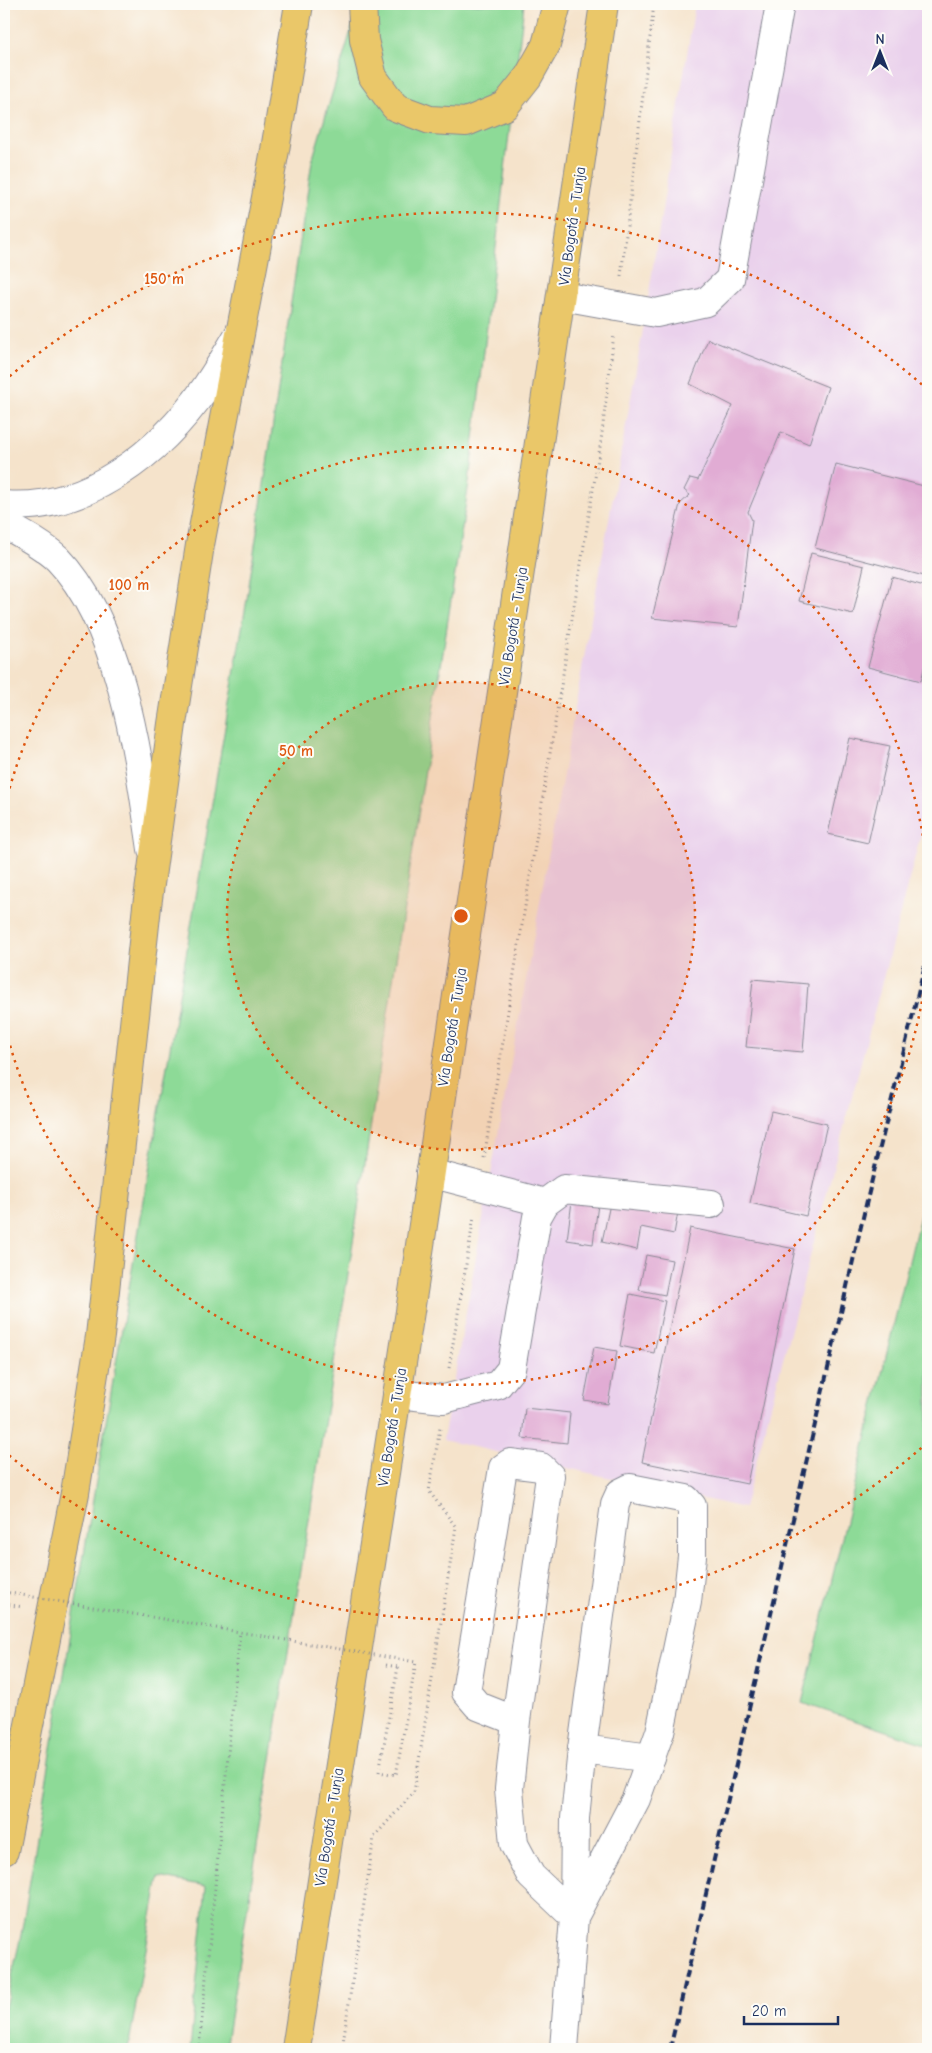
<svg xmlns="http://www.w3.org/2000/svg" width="932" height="2053" viewBox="0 0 932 2053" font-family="'Comic Neue',sans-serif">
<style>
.built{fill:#ead1ec}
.green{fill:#8dda97;stroke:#54847a}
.building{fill:#e1acd4}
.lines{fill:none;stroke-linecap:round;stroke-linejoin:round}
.minor-casing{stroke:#888994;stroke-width:30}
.highway-casing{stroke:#888994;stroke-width:30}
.path{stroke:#888994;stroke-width:3;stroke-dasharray:1 4;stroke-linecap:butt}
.minor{stroke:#fff;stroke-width:28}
.highway{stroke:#eac769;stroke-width:28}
.rail{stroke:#1b2f5e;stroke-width:4;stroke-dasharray:8 4;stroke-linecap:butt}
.path-bridge{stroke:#888994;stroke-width:3;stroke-dasharray:1 4;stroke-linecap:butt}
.ring{fill:none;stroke:#de5710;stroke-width:2.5;stroke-dasharray:2.5 5}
.labels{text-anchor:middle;stroke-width:4;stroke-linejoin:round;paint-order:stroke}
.street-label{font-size:15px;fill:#1b2f5e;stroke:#fdfcf7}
.centre{fill:#de5710;stroke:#fdfcf7;stroke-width:2.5}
.ring-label{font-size:15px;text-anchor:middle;font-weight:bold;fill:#de5710;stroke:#fdfcf7;stroke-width:4;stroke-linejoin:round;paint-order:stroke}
</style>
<rect width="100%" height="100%" fill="#fdfcf7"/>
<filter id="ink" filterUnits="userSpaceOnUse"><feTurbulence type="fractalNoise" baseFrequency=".02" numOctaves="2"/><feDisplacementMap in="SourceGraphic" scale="10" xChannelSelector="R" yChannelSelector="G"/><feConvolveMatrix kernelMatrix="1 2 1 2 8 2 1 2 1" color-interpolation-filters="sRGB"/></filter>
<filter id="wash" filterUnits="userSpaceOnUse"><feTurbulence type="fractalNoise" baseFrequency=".0096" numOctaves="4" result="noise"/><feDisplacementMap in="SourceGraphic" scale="20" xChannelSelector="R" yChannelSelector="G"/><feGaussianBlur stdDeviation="1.12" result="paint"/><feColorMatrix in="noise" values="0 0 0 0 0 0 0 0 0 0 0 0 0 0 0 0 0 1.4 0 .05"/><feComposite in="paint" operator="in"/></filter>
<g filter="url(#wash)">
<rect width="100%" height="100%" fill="#f5e3cb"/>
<polygon class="built" points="695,4 928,4 928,807 744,1508 443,1440 642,336"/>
<g class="green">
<polygon points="359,4 524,4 469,482 349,1268 225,2049 190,2049 206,1886 159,1877 128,2049 4,2049 4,2012 21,1935 102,1445 247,599 312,161"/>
<polygon points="928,1183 928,1745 802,1703"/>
</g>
<g id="blocks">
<g class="building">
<polygon points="708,339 828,387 809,444 781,432 748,512 752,520 738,627 652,618 680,504 690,495 684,490 690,478 698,480 733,406 690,384"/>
<polygon points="836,464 928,487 928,577 815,548"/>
<polygon points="811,553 864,566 853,614 799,601"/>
<polygon points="892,577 928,587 928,652 921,681 868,667"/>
<polygon points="850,738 890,746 868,843 828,834"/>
<polygon points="753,979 808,984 803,1052 746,1047"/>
<polygon points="771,1111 827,1124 806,1216 750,1203"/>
<polygon points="611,1199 678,1212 674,1234 641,1227 637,1250 602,1242"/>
<polygon points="572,1201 598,1204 593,1244 567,1240"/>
<polygon points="690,1228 795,1249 747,1484 642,1462"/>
<polygon points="646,1255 672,1260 665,1295 639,1290"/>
<polygon points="630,1294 665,1301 654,1353 620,1346"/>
<polygon points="594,1347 617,1351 608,1404 584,1400"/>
<polygon points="525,1408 570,1413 567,1443 522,1438"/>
</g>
</g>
</g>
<g filter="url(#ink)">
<use href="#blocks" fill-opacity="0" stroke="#888994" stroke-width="1"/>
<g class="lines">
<defs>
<g id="minor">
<polyline points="562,296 656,313 706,302 730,279 780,4"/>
<path d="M4 505C86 512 161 452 206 387 218 369 229 351 240 332"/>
<path d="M4 524C22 534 43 545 58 559 122 625 139 762 152 849"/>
<polyline points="430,1173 545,1203"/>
<polyline points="397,1394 444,1399 498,1385 511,1369 537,1217 545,1203 564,1189 711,1204"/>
<polyline points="516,1721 478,1706 466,1692 503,1468 510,1463 541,1467 550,1476 516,1721 509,1789 514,1844 531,1876 574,1917 636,1799 660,1732 687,1602 692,1556 692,1506 686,1499 630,1488 620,1493 615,1504 582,1749 575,1818 574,1917 564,2049"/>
<polyline points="582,1749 651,1758"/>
</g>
<g id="highway">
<polyline points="362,4 364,40 373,77 395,107 430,120 466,122 505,106 528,77 546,45 557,4"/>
<polyline points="4,1851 75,1493 100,1336 147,906 172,724 200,545 275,150 299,4"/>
<polyline points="296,2049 415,1279 604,4"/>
</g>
</defs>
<use href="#minor" class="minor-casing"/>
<use href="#highway" class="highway-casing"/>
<g class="path">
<polyline points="621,276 654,4"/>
<polyline points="484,1158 601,441 614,334"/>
<polyline points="449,1368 474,1216"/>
<polyline points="4,1604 23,1607"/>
<polyline points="386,1665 398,1667"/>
<polyline points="199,2049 240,1632"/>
<polyline points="342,2049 374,1837 414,1792 456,1527 429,1491 440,1428"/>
</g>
<use href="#minor" class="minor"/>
<use href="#highway" class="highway"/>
<polyline class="rail" points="670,2049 868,1196 928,953"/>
<polyline class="path-bridge" points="4,1592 416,1662 396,1775 379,1772 398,1667"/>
</g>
</g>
<circle cx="461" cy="916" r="234" fill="#de5710" fill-opacity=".12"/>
<g class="ring">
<circle cx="461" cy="916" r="234"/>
<path d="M928 957A469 469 0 0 1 4 1022M4 810A469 469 0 0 1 928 875"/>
<path d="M927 1443A703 703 0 0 1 4 1451M4 381A703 703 0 0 1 927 389"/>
</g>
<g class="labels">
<g class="street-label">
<text transform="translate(572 226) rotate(-82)" y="5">Vía Bogotá - Tunja</text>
<text transform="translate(513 626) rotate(-81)" y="5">Vía Bogotá - Tunja</text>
<text transform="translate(452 1027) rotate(-81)" y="5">Vía Bogotá - Tunja</text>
<text transform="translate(392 1427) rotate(-81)" y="5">Vía Bogotá - Tunja</text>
<text transform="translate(329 1827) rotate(-81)" y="5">Vía Bogotá - Tunja</text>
</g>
</g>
<circle cx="461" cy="916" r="8" class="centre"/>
<g class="ring-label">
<text x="164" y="284">150 m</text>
<text x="129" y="590">100 m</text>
<text x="296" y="756">50 m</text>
</g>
<rect width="932" height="2053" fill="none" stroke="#fdfcf7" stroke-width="20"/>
<g transform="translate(880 52)" stroke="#fdfcf7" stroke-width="4" paint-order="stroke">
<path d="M0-4L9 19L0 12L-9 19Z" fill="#1b2f5e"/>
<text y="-8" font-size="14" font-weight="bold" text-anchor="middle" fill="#1b2f5e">N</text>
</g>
<path d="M744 2016v8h94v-8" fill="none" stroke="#1b2f5e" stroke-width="2.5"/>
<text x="752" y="2016" font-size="15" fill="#1b2f5e" stroke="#fdfcf7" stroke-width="4" paint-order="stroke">20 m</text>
</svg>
